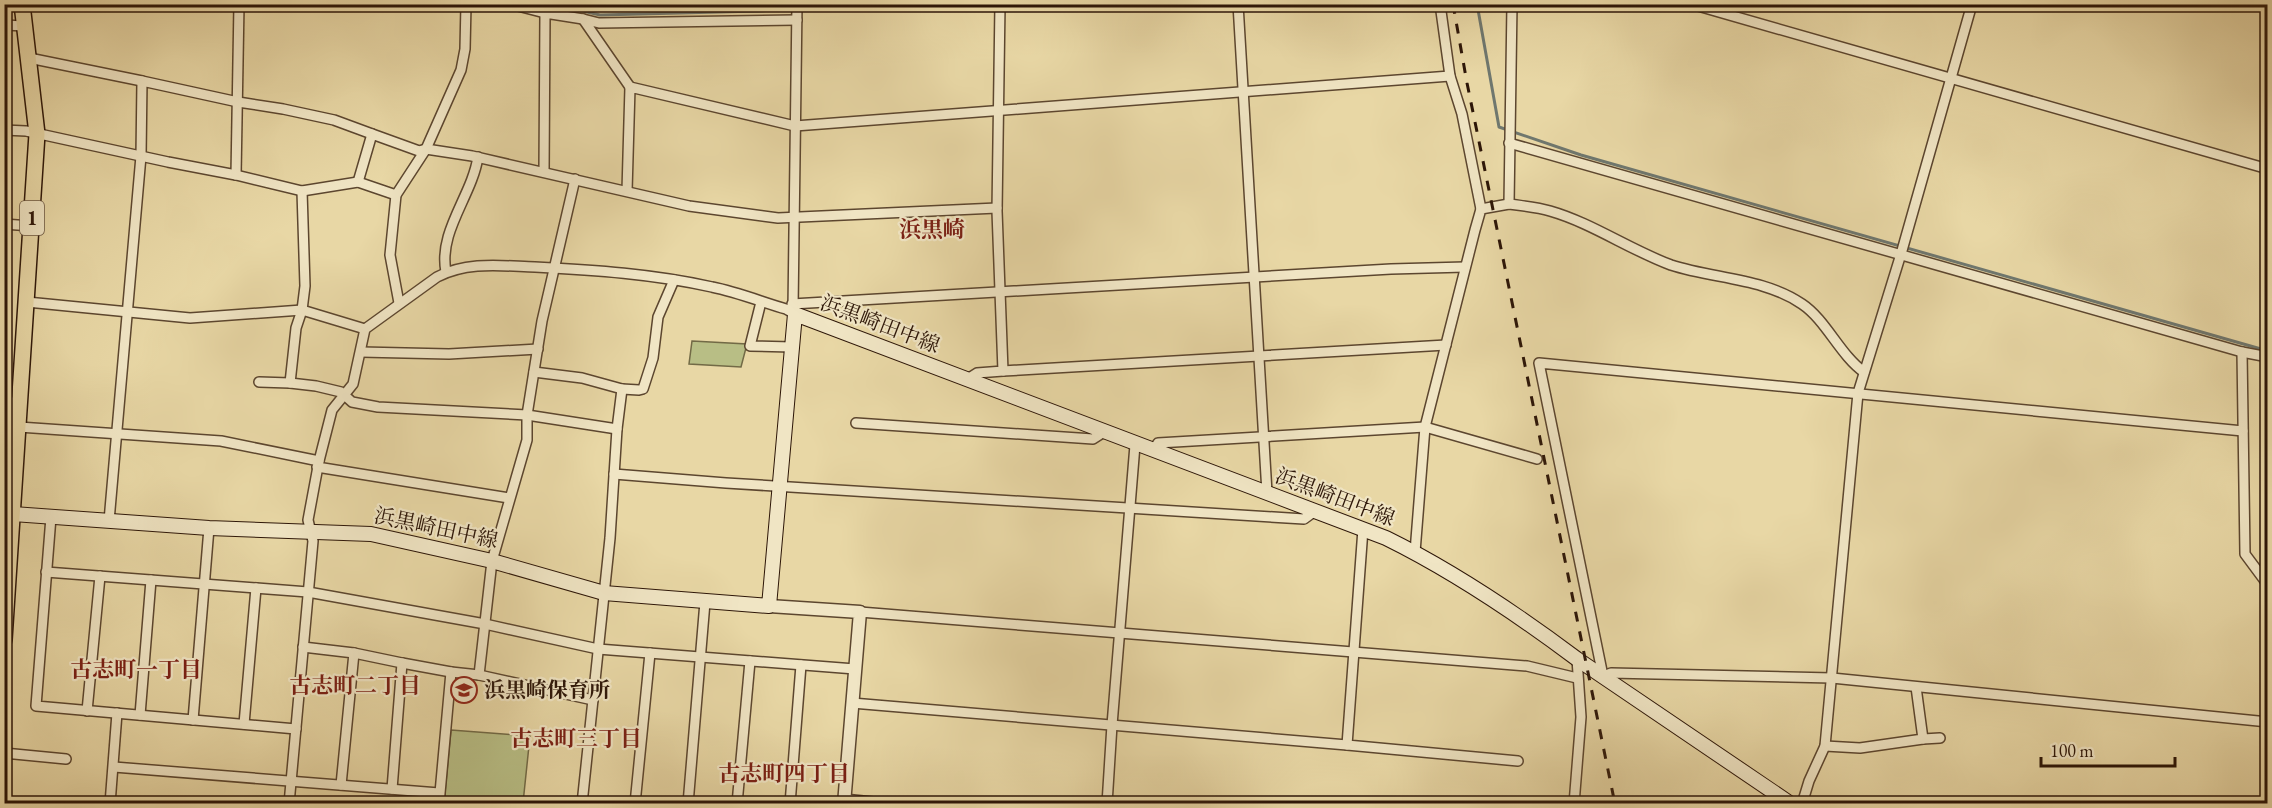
<svg xmlns="http://www.w3.org/2000/svg" width="2272" height="808" viewBox="0 0 2272 808" font-family="'EB Garamond','Noto Serif JP',serif">
<style>
.green{fill:#b8be85;stroke:#726a46;stroke-width:1.5}
.lines{fill:none;stroke-linecap:round;stroke-linejoin:round}
.stream{stroke:#6f776e;stroke-width:3}
.minor-casing{stroke:#5c462f;stroke-width:12}
.tertiary-casing{stroke:#5c462f;stroke-width:15}
.secondary-casing{stroke:#2d1608;stroke-width:16}
.primary-casing{stroke:#2d1608;stroke-width:18}
.minor{stroke:#f0e5c4;stroke-width:9}
.tertiary{stroke:#f0e5c4;stroke-width:12}
.secondary{stroke:#f0e5c4;stroke-width:14}
.primary{stroke:#e8d7a5;stroke-width:15}
.rail{stroke:#2d1608;stroke-width:3;stroke-dasharray:10 10;stroke-linecap:butt}
.labels{text-anchor:middle;stroke-width:4.5;stroke-linejoin:round;paint-order:stroke}
.shield{fill:#f0e5c4;stroke:#685440;stroke-width:1.5}
.shield-label{font-size:20px;font-weight:bold;fill:#2d1608}
.street-label{font-size:21px;fill:#2d1608;stroke:#f0e5c4}
.poi-label{font-size:21px;font-weight:bold;fill:#2d1608;stroke:#f0e5c4;text-anchor:start}
.neighbourhood-label{font-size:22px;font-weight:bold;fill:#7a1f14;stroke:#f0e5c4}
</style>
<rect width="100%" height="100%" fill="#e8d7a5"/>
<filter id="stains"><feTurbulence type="fractalNoise" baseFrequency=".00333" numOctaves="4"/><feColorMatrix values="0 0 0 0 .2 0 0 0 0 .09 0 0 0 0 .02 0 0 0 .5 -.17"/></filter>
<radialGradient id="worn" r=".72"><stop offset=".6" stop-color="#630" stop-opacity="0"/><stop offset="1" stop-color="#630" stop-opacity=".3"/></radialGradient>
<g class="green">
<polygon points="692,341 747,344 741,367 689,364"/>
<polygon points="451,730 530,736 523,803 444,803"/>
</g>
<g class="lines">
<g class="stream">
<polyline points="553,4 600,15 758,11 875,4"/>
<polyline points="1477,4 1499,127 1581,155 2268,351"/>
</g>
<defs>
<g id="minor">
<polyline points="510,4 545,13"/>
<polyline points="1238,4 1267,493"/>
<polyline points="1440,4 1450,76 1462,114 1481,209"/>
<path d="M1512 4 1509 204C1523 206 1537 207 1550 211 1592 223 1630 250 1671 265 1714 279 1764 278 1802 304 1826 320 1840 355 1864 372"/>
<polyline points="1691,4 2268,169"/>
<polyline points="4,25 25,26"/>
<polyline points="29,58 142,81"/>
<polyline points="630,87 583,19 599,23 797,20"/>
<polyline points="4,130 26,131 168,162 236,175 302,191 358,182 396,195"/>
<polyline points="1509,143 2242,352 2268,357"/>
<polyline points="544,172 545,13 583,19"/>
<polyline points="236,175 239,4"/>
<polyline points="358,182 372,134 419,151 426,149 472,156 689,206 778,218 997,208"/>
<polyline points="627,191 630,87 795,126 1450,76"/>
<polyline points="4,224 31,226"/>
<path d="M446 272C438 231 472 196 478 157"/>
<polyline points="27,302 190,318 302,310 365,329"/>
<polyline points="761,302 750,346 792,347"/>
<polyline points="399,303 390,255 396,195 426,149 461,70 465,49 466,4"/>
<polyline points="792,304 1391,269 1465,267"/>
<polyline points="793,309 797,4"/>
<polyline points="361,352 449,354 538,349"/>
<polyline points="2242,352 2245,554 2268,585"/>
<polyline points="1003,371 1446,345"/>
<polyline points="534,372 582,378 622,389 617,429 610,538 582,804"/>
<polyline points="966,380 977,373 1003,371 997,211 1000,4"/>
<polyline points="259,382 290,383 296,328 302,310 305,286 302,191"/>
<polyline points="290,383 316,386 341,392 352,402 378,407 527,415 617,429"/>
<polyline points="622,389 639,390 643,389 653,358 658,317 674,280"/>
<polyline points="4,402 20,402"/>
<polyline points="856,423 1093,439 1104,432"/>
<polyline points="19,427 221,441 319,461"/>
<polyline points="2243,431 1539,363 1603,676 1611,673 1832,678 2268,722"/>
<polyline points="4,448 17,448"/>
<polyline points="1153,451 1158,443 1425,427 1537,459"/>
<polyline points="317,467 509,498"/>
<polyline points="614,474 726,483 1304,519 1315,511"/>
<polyline points="51,517 36,706 296,729"/>
<polyline points="109,521 141,156 142,81 238,102 283,109 334,120 372,134"/>
<polyline points="1363,529 1347,745 1518,761"/>
<polyline points="1415,552 1425,427 1475,230 1481,209 1509,204"/>
<polyline points="46,572 308,592 485,624 598,649 855,669"/>
<polyline points="860,612 1527,666 1577,678"/>
<polyline points="303,647 354,653 341,785"/>
<polyline points="354,653 402,663 392,789"/>
<polyline points="402,663 451,672"/>
<polyline points="479,675 492,561 527,440 527,415 542,321 575,179"/>
<polyline points="852,703 1347,745"/>
<polyline points="87,711 100,576"/>
<polyline points="140,715 151,580"/>
<polyline points="193,720 209,528"/>
<polyline points="244,724 256,588"/>
<polyline points="1923,739 1940,738"/>
<polyline points="1825,746 1860,748 1923,739 1916,687"/>
<polyline points="4,753 66,759"/>
<polyline points="114,767 439,793"/>
<polyline points="844,799 892,804"/>
<polyline points="110,804 117,713"/>
<path d="M289 804 313 541 308 520 319 461 332 410 353 384 365 329 437 277C468 261 502 266 535 267 594 270 654 274 712 287 737 292 762 302 786 309L795 314"/>
<polyline points="439,804 451,672 479,675 593,700"/>
<polyline points="635,804 650,653"/>
<polyline points="688,804 705,602"/>
<polyline points="737,804 750,661"/>
<polyline points="790,804 801,665"/>
<polyline points="1107,804 1112,725 1135,445"/>
<polyline points="1574,804 1581,717 1577,659"/>
<polyline points="1802,804 1809,781 1825,746 1858,393 1901,254 1972,4"/>
</g>
<polyline id="tertiary" points="769,606 860,612 844,804"/>
<path id="secondary" d="M13 514 209 528 371 534 492 561 604 593 769 606 795 314 1386 538C1453 571 1517 614 1577 659L1791 804"/>
<polyline id="primary" points="4,640 37,134 22,4"/>
</defs>
<use href="#minor" class="minor-casing"/>
<use href="#tertiary" class="tertiary-casing"/>
<use href="#secondary" class="secondary-casing"/>
<use href="#primary" class="primary-casing"/>
<use href="#minor" class="minor"/>
<use href="#tertiary" class="tertiary"/>
<use href="#secondary" class="secondary"/>
<use href="#primary" class="primary"/>
<polyline class="rail" points="1453,4 1467,83 1615,804"/>
</g>
<defs>
<symbol id="school-ring" viewBox="-11 -11 22 22"><circle r="9.5" fill="#f0e5c4" stroke="#8f2418" stroke-width="1.5"/><path d="M0-5L7-2L0 1L-7-2ZM-4 1L0 2.5L4 1V4Q0 6-4 4Z" fill="#8f2418"/></symbol>
</defs>
<g fill-rule="evenodd">
<use href="#school-ring" x="449" y="675" width="30" height="30"/>
</g>
<g class="labels">
<rect class="shield" x="20" y="201" width="24" height="34" rx="4.5"/>
<g class="shield-label">
<text x="32" y="225">1</text>
</g>
<g class="street-label">
<text transform="translate(880 324) rotate(21)" y="7">浜黒崎田中線</text>
<text transform="translate(1335 497) rotate(21)" y="7">浜黒崎田中線</text>
<text transform="translate(436 528) rotate(12)" y="7">浜黒崎田中線</text>
</g>
<g class="poi-label">
<text x="484" y="697">浜黒崎保育所</text>
</g>
<g class="neighbourhood-label">
<text x="932" y="237">浜黒崎</text>
<text x="136" y="677">古志町一丁目</text>
<text x="355" y="693">古志町二丁目</text>
<text x="576" y="746">古志町三丁目</text>
<text x="784" y="781">古志町四丁目</text>
</g>
</g>
<rect width="2272" height="808" fill="none" stroke="#e8d7a5" stroke-width="24"/>
<rect x="6" y="6" width="2260" height="796" fill="none" stroke="#2d1608" stroke-width="3"/>
<rect x="12" y="12" width="2248" height="784" fill="none" stroke="#2d1608" stroke-width="1.5"/>
<path d="M2041 757v9h134v-9" fill="none" stroke="#2d1608" stroke-width="3"/>
<text x="2050" y="757" font-size="18" fill="#2d1608" stroke="#f0e5c4" stroke-width="4.5" paint-order="stroke">100 m</text>
<rect width="100%" height="100%" filter="url(#stains)"/>
<rect width="100%" height="100%" fill="url(#worn)"/>
</svg>
